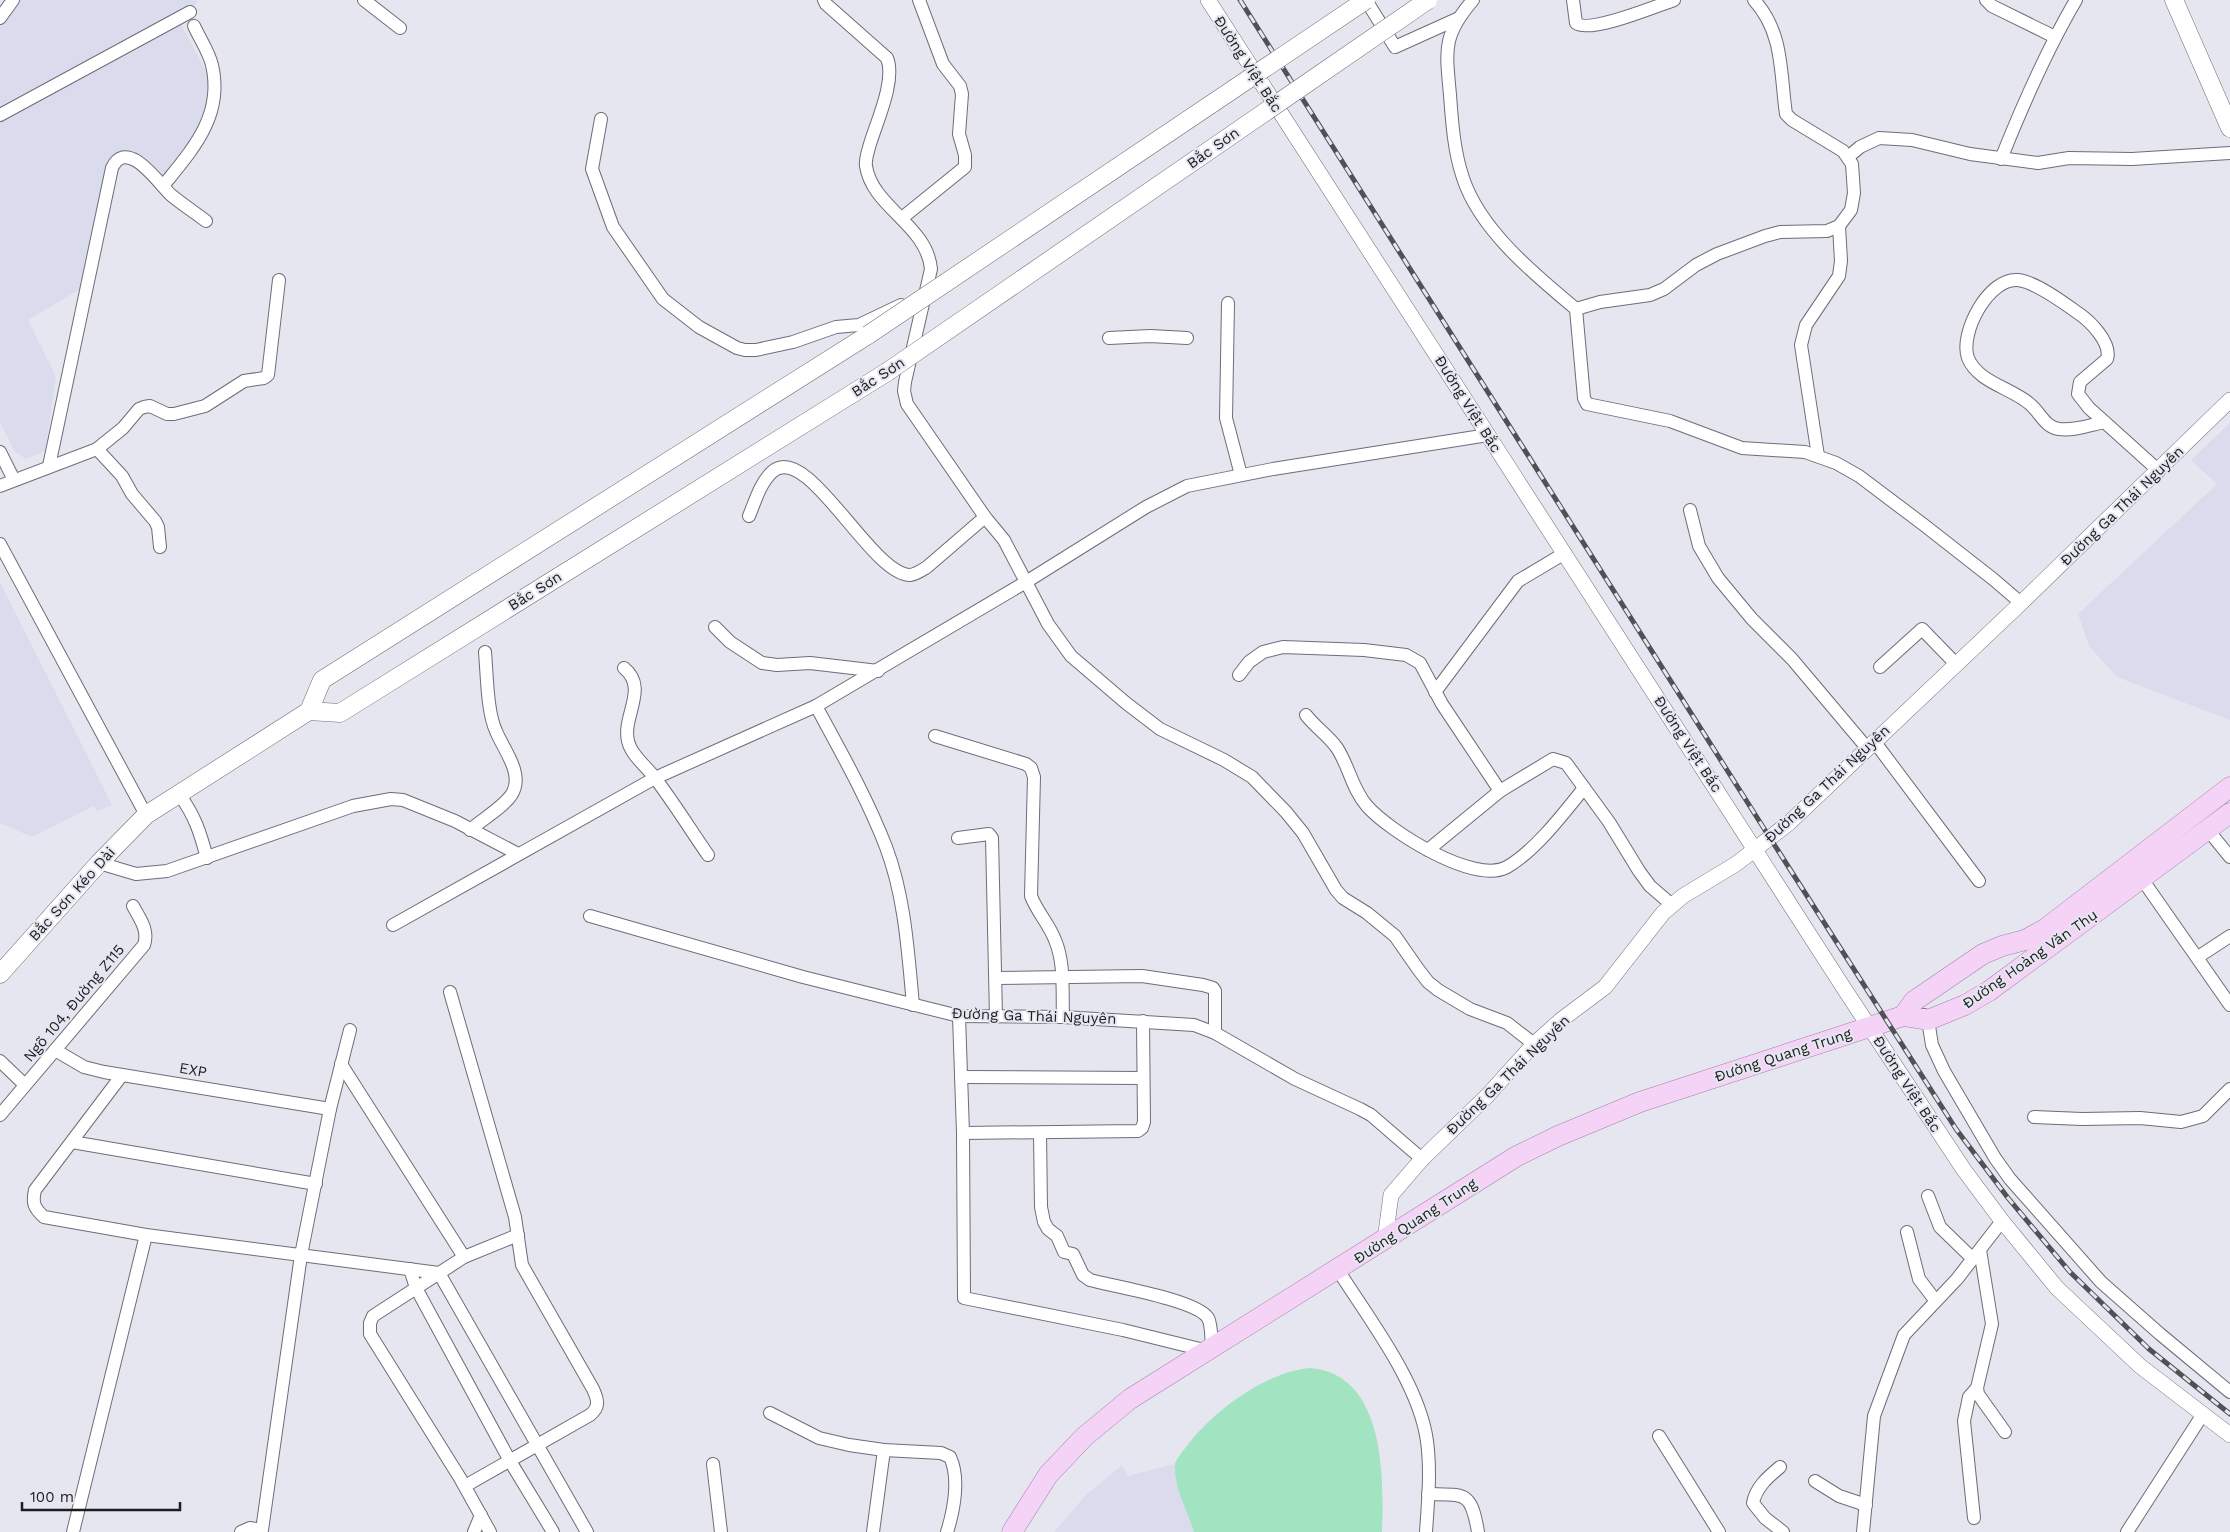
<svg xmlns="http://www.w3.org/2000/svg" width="2230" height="1532" viewBox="0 0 2230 1532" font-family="'Work Sans',sans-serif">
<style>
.built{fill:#dadced}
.green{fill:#a2e4c2}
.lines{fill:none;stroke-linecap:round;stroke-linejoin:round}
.minor-casing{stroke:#6d6d76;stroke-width:14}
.tertiary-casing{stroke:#6d6d76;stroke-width:16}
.secondary-casing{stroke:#6d6d76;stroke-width:19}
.primary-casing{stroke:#a480a8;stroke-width:21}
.minor{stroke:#fff;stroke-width:12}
.tertiary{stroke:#fff;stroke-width:15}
.secondary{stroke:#fff;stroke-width:18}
.primary{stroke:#f4d3f7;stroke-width:20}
.rail-casing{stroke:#505155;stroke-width:5}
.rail{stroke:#e6e6f0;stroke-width:3;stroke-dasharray:9;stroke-linecap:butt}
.secondary-bridge-casing{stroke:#6d6d76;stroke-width:19;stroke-linecap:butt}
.secondary-bridge{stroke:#fff;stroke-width:18}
.labels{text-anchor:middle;stroke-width:4;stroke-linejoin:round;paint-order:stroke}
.street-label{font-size:15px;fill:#1c1d20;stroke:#e6e6f0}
</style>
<rect width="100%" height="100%" fill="#e6e6f0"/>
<g class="built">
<polygon points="16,0 198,0 182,26 208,75 210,89 208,103 198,130 167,174 159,176 118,154 82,288 28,320 56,377 45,451 26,459 15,452 0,423 0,24"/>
<polygon points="2230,423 2230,720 2117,677 2089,646 2078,614 2217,484 2191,460"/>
<polygon points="0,582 112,805 97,811 94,806 32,837 0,823"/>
<polygon points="1301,1369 1319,1369 1335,1374 1354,1389 1365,1406 1378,1443 1382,1481 1382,1532 1054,1532 1086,1495 1122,1465 1128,1476 1174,1464 1193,1438 1228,1405 1271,1380"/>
</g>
<path class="green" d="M1310 1368C1385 1374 1384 1476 1382 1532H1194C1188 1510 1174 1490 1175 1466 1175 1460 1182 1452 1186 1447 1213 1411 1265 1372 1310 1368Z"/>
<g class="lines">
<defs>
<g id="minor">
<polyline points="364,0 400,28"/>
<path d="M824 0 826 4 887 58C896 80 877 121 870 144 868 151 865 159 866 166 872 207 927 225 931 269L905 382 904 391 907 404 985 517 1004 540 1048 624 1071 656 1126 703 1160 729 1224 760 1252 777 1286 812 1303 833 1336 890 1343 898 1367 913 1395 936 1418 969 1428 982 1438 990 1470 1009 1507 1023 1534 1044"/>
<polyline points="1366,0 1395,47 1457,19"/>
<path d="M1473 0C1442 36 1446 50 1450 95 1452 122 1454 152 1463 178 1480 230 1534 274 1576 309L1584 398 1587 404 1670 421 1742 448 1805 452 1836 463 1859 476 1924 525 1993 579 2021 603"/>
<path d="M1573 0 1576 23C1589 34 1656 6 1674 0"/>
<polyline points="1986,0 1992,6 2055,37"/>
<polyline points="0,18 13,0"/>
<polyline points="0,115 190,12"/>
<polyline points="601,119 592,169 613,227 663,299 699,327 737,348 745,350 756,350 793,342 836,327 859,325 901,305"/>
<polyline points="1848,157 1860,147 1879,138 1912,140 1970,154 2038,163 2069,158 2132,159 2230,153"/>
<path d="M2001 159C2023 104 2046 51 2076 0"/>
<path d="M163 186C192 150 224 116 212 65 209 52 200 39 194 26"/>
<polyline points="902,218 965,167 965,155 959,134 962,94 960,86 943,64 919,0"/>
<polyline points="1228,303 1226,418 1241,475"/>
<path d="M1576 309 1600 302 1650 295 1664 289 1696 265 1717 254 1765 236 1780 232 1827 231 1839 226 1851 210 1854 193 1852 164 1843 151 1792 120 1786 114C1780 73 1784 33 1754 0"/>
<polyline points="1109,338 1150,336 1187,338"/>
<path d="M2105 422C2090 425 2074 431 2059 429 2045 427 2041 414 2031 405 2013 388 1978 383 1968 358 1959 333 1989 277 2018 280 2036 282 2064 303 2078 313 2090 321 2112 343 2107 359L2080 382 2078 394 2089 408 2159 471"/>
<polyline points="97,449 122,476 132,494 155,521 158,527 160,547"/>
<polyline points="0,452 14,480"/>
<polyline points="1818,456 1801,345 1806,325 1839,276 1841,261 1839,226"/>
<path d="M49 466 112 168C127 136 159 184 171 195 182 204 194 212 206 221"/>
<polyline points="0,486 97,449 123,428 139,409 144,407 150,406 167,414 174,414 205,406 244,381 264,378 268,375 279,280"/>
<polyline points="1690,510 1699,546 1718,578 1752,619 1792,659 1867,748"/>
<path d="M749 516C755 502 760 483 772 472 807 440 871 575 910 575 917 574 922 570 927 567L985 517"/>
<polyline points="0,544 146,815"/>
<polyline points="715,627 730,642 762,663 777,665 810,663 878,671"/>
<polyline points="1880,667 1922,629 1956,664"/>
<path d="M624 668C649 688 622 716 628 741 631 755 646 766 655 778 674 803 690 829 708 855"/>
<polyline points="1239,675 1249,662 1263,652 1283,647 1364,650 1406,655 1420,663 1442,704 1500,791"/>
<polyline points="1435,692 1518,581 1565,553"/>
<path d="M816 706C841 752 867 798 886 847 905 897 908 952 913 1005"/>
<path d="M1306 715C1315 727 1329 736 1337 748 1349 766 1352 789 1367 806 1389 831 1474 885 1507 867 1535 851 1564 813 1584 788"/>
<path d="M935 736 1026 764 1031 768 1034 777 1031 896C1037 912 1049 924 1055 940 1065 963 1062 992 1063 1017"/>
<polyline points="1874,741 1979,881"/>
<path d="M179 794C195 816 200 832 207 858"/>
<path d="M470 830C481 820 507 805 513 792 523 772 503 749 496 731 487 712 487 674 485 652"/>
<polyline points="2208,830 2230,857"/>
<polyline points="958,838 989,834 992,838 996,1017"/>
<polyline points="1428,850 1500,791 1553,759 1566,763 1609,822 1639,871 1650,886 1672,905"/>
<polyline points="99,863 136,874 167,871 353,806 391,799 403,800 455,821 518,854"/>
<polyline points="2142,879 2230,1005"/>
<polyline points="590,916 803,977 959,1016 1063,1017 1194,1025 1215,1033 1295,1079 1360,1109 1371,1115 1422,1159"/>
<polyline points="393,925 655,778 816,706 1026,582 1146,507 1187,486 1273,469 1488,435"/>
<polyline points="2198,957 2230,936"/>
<polyline points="996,978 1142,976 1203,985 1213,988 1215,991 1215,1033"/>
<path d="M450 992 515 1217 522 1265 593 1389C598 1400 600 1407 590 1415L465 1486"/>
<polyline points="1924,1015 1928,1020 1932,1045 1944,1071 1995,1158 2010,1179 2101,1282 2160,1334 2230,1392"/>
<polyline points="959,1016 963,1133 964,1298 1123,1330 1208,1351"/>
<polyline points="55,1050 84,1067 104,1072 330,1109"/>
<polyline points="0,1061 25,1085"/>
<polyline points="341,1064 464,1257"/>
<path d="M122 1075 35 1190C32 1203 34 1208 44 1217L146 1235 439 1273"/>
<polyline points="961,1077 1143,1078"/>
<path d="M0 1115 144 945C149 930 140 919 133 906"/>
<polyline points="2034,1117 2082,1119 2140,1118 2181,1122 2203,1116 2230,1089"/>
<polyline points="963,1133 1138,1131 1142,1128 1144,1122 1143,1021"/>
<path d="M1040 1133 1041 1207 1044 1222 1048 1229 1057 1236 1064 1252 1073 1254 1083 1275 1090 1280C1112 1286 1197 1300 1208 1318 1212 1325 1211 1340 1212 1348"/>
<polyline points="72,1142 316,1184"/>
<polyline points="1928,1196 1940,1227 1973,1259"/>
<polyline points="1907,1232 1919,1279 1935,1300"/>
<polyline points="1980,1250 1992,1324 1977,1388 1978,1394 2005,1432"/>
<polyline points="410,1269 416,1288 510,1461 553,1532"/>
<path d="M1338 1270C1369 1319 1419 1383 1427 1441 1431 1471 1428 1502 1426 1532"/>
<polyline points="439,1273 587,1532"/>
<path d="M770 1413 819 1438 849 1445 884 1450 941 1453 950 1457C960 1478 954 1510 947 1532"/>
<polyline points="1659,1436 1719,1532"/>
<polyline points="713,1464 721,1532"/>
<path d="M1780 1467C1768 1477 1756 1487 1753 1503L1765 1518 1783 1532"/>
<polyline points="1815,1481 1839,1496 1866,1505"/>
<path d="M1428 1494C1466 1495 1471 1491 1478 1532"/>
<polyline points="1974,1518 1964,1421 1969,1397 1977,1388"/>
<polyline points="73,1532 146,1235"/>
<polyline points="241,1532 250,1528 262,1530 301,1255 330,1109 350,1030"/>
<polyline points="474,1532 481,1515"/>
<polyline points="490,1532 460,1478 370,1334 370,1323 373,1316 464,1257 518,1235"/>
<polyline points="873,1532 884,1450"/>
<polyline points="1863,1532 1874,1416 1904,1335 1957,1279 2002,1221"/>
<polyline points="2127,1532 2203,1414"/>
</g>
<g id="tertiary">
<polyline points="1208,0 1845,990 1964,1170 2002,1221 2057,1288 2140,1366 2230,1435"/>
<polyline points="1385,1240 1391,1195 1422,1159 1487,1096 1534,1044 1561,1020 1605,987 1663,913 1683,896 1736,864 1789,823 2021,603 2230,400"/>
</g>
<g id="secondary">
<polyline points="2174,0 2230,128"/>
<polyline points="309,711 340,713 887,372"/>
<polyline points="0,974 99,863 146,815 309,711 322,680 868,335"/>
</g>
<g id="primary">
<polyline points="1903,1016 1928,1020 1965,1005 1989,991 2230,813"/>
<polyline points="1012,1532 1048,1475 1084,1437 1130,1399 1517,1156 1558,1136 1640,1102 1903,1016 1914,1001 1983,954 2002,946 2025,940 2045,929 2230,787"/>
</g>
</defs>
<use href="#minor" class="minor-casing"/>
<use href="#tertiary" class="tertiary-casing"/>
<use href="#secondary" class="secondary-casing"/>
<use href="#primary" class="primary-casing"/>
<use href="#minor" class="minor"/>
<use href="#tertiary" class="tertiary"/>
<use href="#secondary" class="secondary"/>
<use href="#primary" class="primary"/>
<defs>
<polyline id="rail" points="1240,0 1770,838 1956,1129 2008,1198 2070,1272 2149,1349 2230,1414"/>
</defs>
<use href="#rail" class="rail-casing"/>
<use href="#rail" class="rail"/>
<defs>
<g id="secondary-bridge">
<polyline points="868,335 1366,0"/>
<polyline points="887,372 1428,0"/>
</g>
</defs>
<use href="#secondary-bridge" class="secondary-bridge-casing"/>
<use href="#secondary-bridge" class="secondary-bridge"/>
</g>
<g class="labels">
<g class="street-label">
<text transform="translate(1248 64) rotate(57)" y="5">Đường Việt Bắc</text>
<text transform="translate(1213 148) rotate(-35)" y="5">Bắc Sơn</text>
<text transform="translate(878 377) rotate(-33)" y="5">Bắc Sơn</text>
<text transform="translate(1468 404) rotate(58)" y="5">Đường Việt Bắc</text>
<text transform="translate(2122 506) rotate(-44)" y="5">Đường Ga Thái Nguyên</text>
<text transform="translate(535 591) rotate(-32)" y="5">Bắc Sơn</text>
<text transform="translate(1688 744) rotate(57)" y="5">Đường Việt Bắc</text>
<text transform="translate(1827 784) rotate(-43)" y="5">Đường Ga Thái Nguyên</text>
<text transform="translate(72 894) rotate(-48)" y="5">Bắc Sơn Kéo Dài</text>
<text transform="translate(2030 959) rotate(-35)" y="5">Đường Hoàng Văn Thụ</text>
<text transform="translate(74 1003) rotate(-50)" y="5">Ngõ 104, Đường Z115</text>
<text transform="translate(1034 1016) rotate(2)" y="5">Đường Ga Thái Nguyên</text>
<text transform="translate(1783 1055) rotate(-18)" y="5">Đường Quang Trung</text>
<text transform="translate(193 1070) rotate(10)" y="5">EXP</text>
<text transform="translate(1508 1075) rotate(-44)" y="5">Đường Ga Thái Nguyên</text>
<text transform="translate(1907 1084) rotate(57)" y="5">Đường Việt Bắc</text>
<text transform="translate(1415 1221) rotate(-33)" y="5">Đường Quang Trung</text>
</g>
</g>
<path d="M22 1502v8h158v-8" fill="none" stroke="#1c1d20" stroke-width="2.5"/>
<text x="30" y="1502" font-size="15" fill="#1c1d20" stroke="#e6e6f0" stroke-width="4" paint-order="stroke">100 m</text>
</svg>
